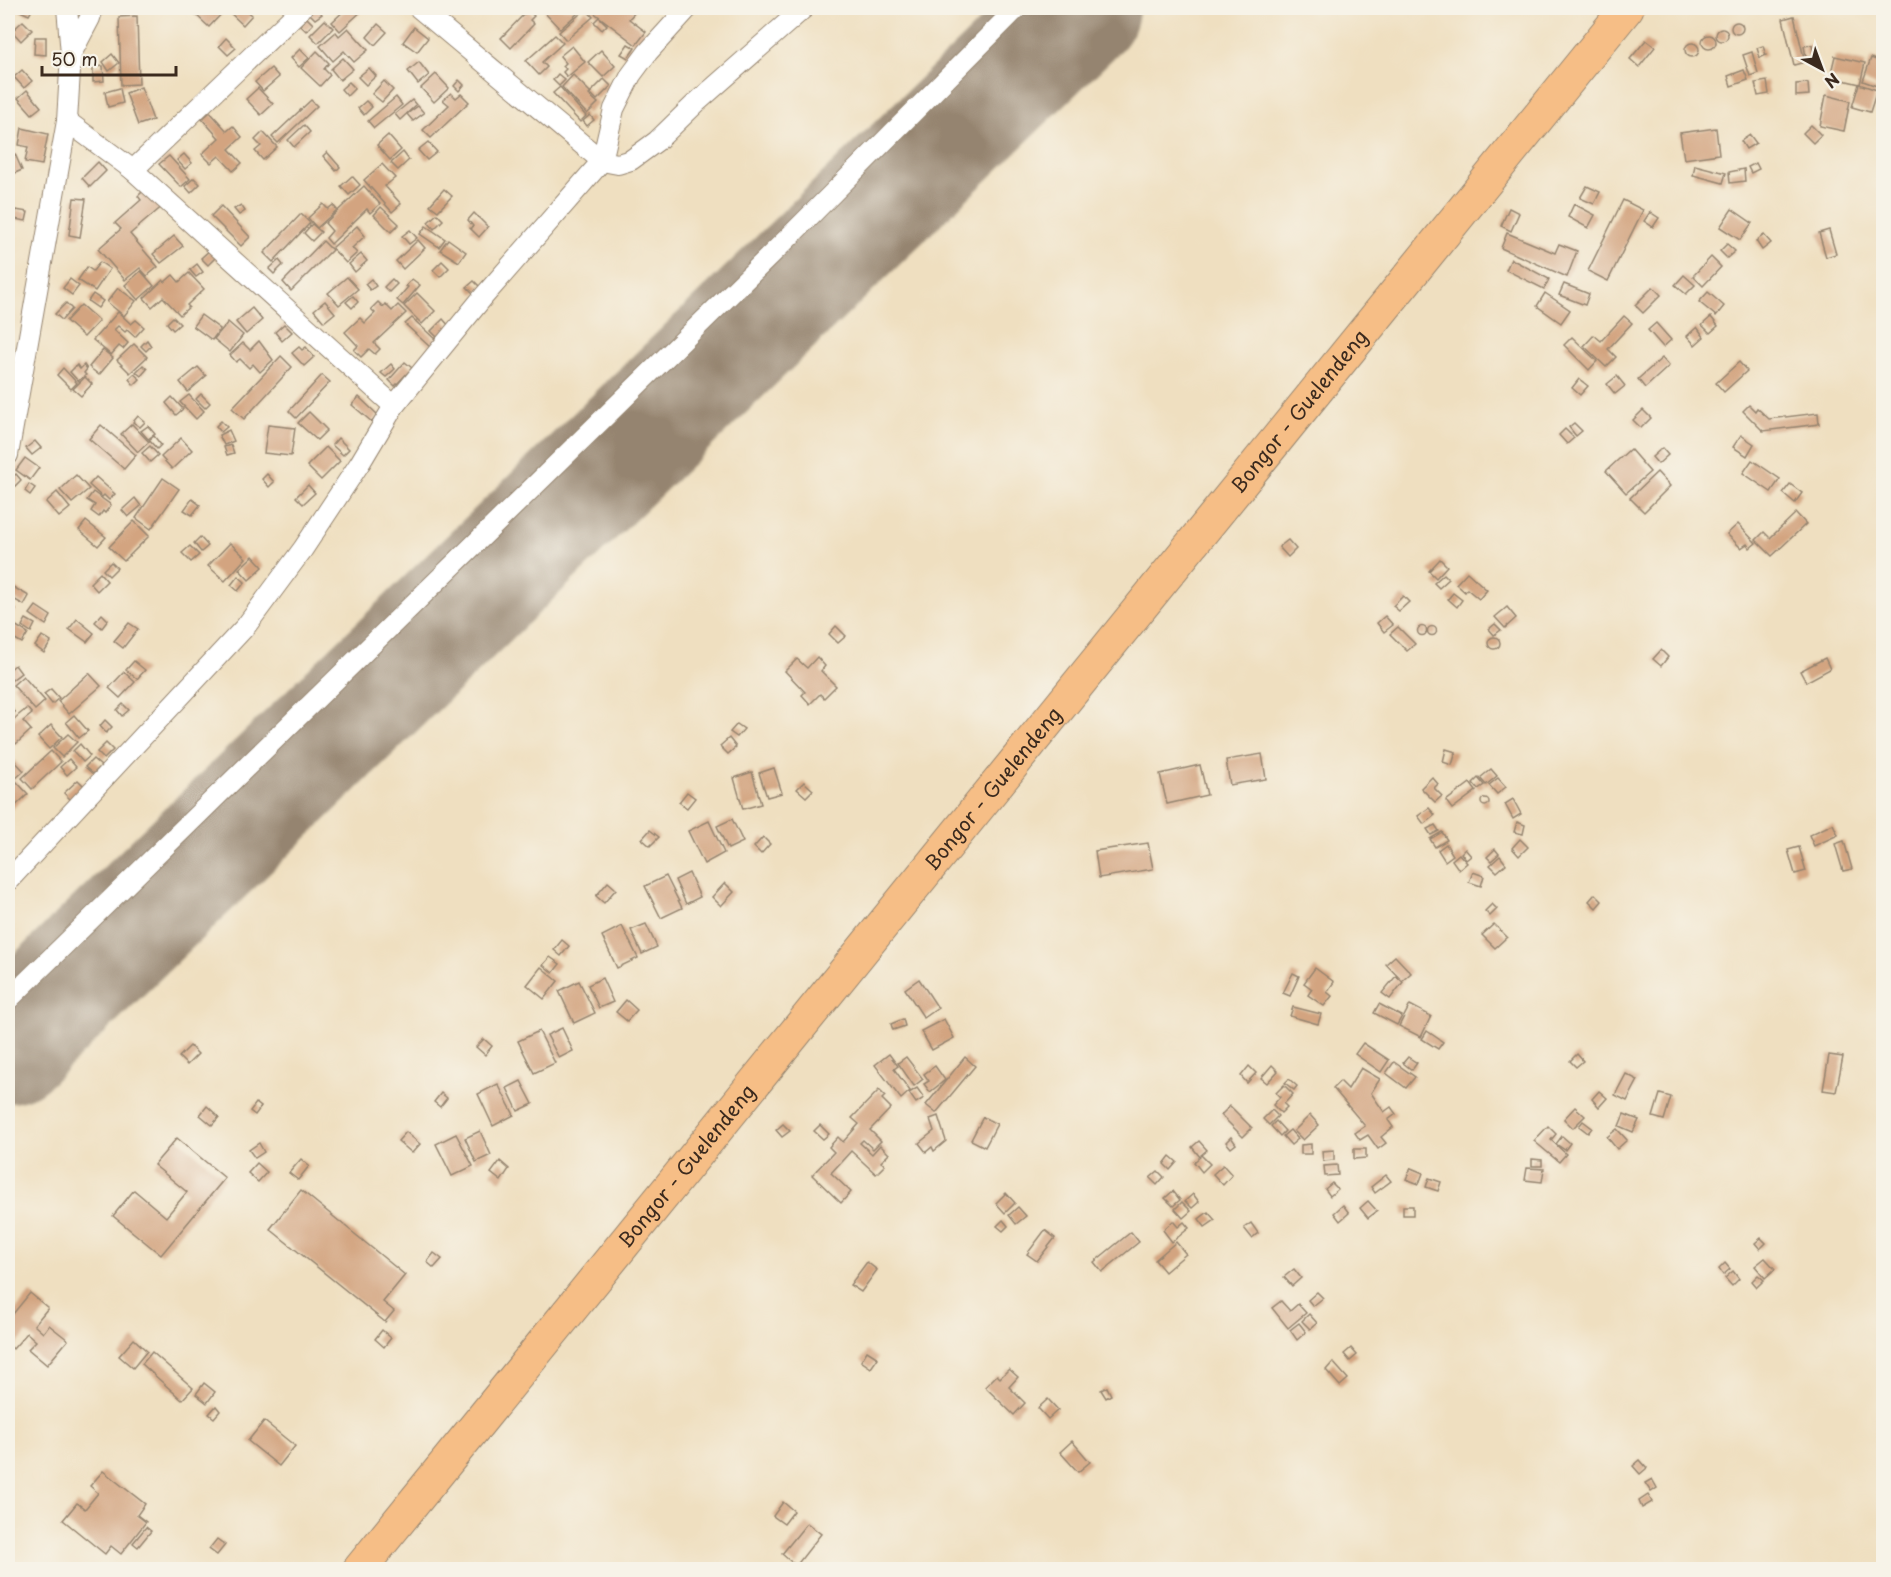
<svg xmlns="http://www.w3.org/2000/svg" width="1891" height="1577" viewBox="0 0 1891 1577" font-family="'Playpen Sans',sans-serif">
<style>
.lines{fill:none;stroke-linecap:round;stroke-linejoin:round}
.runway{stroke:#95846f;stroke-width:120}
.building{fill:#d3a480}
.street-casing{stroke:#95846f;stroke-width:22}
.highway-casing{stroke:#95846f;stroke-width:35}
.street{stroke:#fff;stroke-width:20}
.highway{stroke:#f6be86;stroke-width:33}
.labels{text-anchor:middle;stroke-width:6;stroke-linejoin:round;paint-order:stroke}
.street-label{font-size:20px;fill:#3b2a1e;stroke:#f7f3e8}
</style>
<rect width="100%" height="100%" fill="#f7f3e8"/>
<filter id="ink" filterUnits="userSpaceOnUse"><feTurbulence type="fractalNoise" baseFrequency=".0167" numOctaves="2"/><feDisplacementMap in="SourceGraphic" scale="12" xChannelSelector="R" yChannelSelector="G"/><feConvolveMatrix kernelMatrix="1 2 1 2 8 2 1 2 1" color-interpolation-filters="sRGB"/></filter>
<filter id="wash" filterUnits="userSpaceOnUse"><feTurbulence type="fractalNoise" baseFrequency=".008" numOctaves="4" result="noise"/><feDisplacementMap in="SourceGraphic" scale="24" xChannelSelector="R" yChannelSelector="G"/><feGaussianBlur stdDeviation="1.35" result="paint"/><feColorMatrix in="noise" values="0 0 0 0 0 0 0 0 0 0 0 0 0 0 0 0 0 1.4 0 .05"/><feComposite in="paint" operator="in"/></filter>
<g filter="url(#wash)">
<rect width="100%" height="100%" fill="#efdfc0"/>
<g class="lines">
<polyline class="runway" points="8,1043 1079,8"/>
</g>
<g id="blocks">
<g class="building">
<polygon points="22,8 33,8 29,15 20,11"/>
<polygon points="118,8 136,8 134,14"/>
<polygon points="199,8 244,8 252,15 243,25 226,9 209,27 194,13"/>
<polygon points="307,8 317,8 322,14 315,19 305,9"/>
<polygon points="347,8 365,8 340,31 332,22"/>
<polygon points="548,8 572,8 578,13 560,29 544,12"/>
<polygon points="588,8 614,8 617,10 619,8 630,8 635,12 629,19 646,32 636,45"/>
<polygon points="586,9 593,17 566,40 559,32"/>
<polygon points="528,10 534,16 530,20 534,24 511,48 501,38"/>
<polygon points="137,16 139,84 121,85 119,17"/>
<polygon points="1794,16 1805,62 1794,65 1783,19"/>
<polygon points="599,17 607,25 602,30 594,22"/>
<polygon points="307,18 313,24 306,31 300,25"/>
<polygon points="325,20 333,28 318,43 310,35"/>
<polygon points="23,21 32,30 21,41 12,31"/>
<circle cx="1737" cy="28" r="6"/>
<polygon points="378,24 387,32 375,45 367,37"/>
<polygon points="414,27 428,38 417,52 403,42"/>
<polygon points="348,28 368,50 354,62 344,51 333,61 320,46 336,32 339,36"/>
<circle cx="1722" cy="35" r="6"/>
<polygon points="555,35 563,43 542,62 547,67 539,75 526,61"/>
<circle cx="1709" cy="42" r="7"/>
<polygon points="35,37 46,37 46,55 34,54"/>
<polygon points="226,38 236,48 228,55 219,46"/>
<polygon points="1646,40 1655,47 1639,67 1630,59"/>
<circle cx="1692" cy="50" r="7"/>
<polygon points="628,44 635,48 628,58 621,54"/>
<polygon points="1812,45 1814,55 1806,57 1804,46"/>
<polygon points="572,46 585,62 567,77 563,72 566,69 563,66 566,63 560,56"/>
<polygon points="1763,46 1766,55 1760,58 1757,48"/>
<polygon points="300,49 309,58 299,67 291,58"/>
<polygon points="601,50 615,66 603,77 588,62"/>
<polygon points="317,51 329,63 324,69 330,75 320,86 301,68"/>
<polygon points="1752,52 1758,73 1750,76 1743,55"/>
<polygon points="112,54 119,63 109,71 103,62"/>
<polygon points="1835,56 1865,63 1860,84 1830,77"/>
<polygon points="343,58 353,69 340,80 331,69"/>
<polygon points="1871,58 1884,63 1882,88 1863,81"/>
<polygon points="419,62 429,75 418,84 408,71"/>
<polygon points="103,66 104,81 93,82 93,67"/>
<polygon points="271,68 279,77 263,91 255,82"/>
<polygon points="369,68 376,76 366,85 358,77"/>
<polygon points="22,70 32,81 24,88 14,77"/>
<polygon points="1744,70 1748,80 1731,86 1728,76"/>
<polygon points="436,74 449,88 434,102 421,88"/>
<polygon points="558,74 565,80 559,86 553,80"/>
<polygon points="573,75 591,93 589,95 598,103 587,114 562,87"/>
<polygon points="604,79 611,86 597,100 590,93"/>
<polygon points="459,80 464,85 459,91 454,86"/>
<polygon points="384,81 393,90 382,102 372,94"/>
<polygon points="1767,81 1769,94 1758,96 1755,83"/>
<polygon points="349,82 355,88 347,96 341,89"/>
<polygon points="1808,83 1809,95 1796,96 1796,84"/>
<polygon points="1859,84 1877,90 1870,112 1852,107"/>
<polygon points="141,87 153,120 138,125 126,93"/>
<polygon points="560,87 586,116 580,122 553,93"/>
<polygon points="120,88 123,103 108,107 105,92"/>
<polygon points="258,88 273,104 261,115 246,99"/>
<polygon points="27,90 41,107 32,114 18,98"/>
<polygon points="451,93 456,98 461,94 469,102 431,138 423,130 449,105 443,100"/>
<polygon points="1826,95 1850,101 1844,131 1820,126"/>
<polygon points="396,97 402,105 374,128 368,121"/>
<polygon points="311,100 317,106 278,143 272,137"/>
<polygon points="412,100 416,105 400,120 395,114"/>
<polygon points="366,101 372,107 364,115 358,108"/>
<polygon points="418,106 424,113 413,121 407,114"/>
<polygon points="210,112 227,131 233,126 242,137 229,149 242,163 233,171 219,156 211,163 202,154 219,138 202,119"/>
<polygon points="590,115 594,120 587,126 583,121"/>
<polygon points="304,125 310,132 294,147 288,140"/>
<polygon points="1811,125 1821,135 1813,143 1803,133"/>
<polygon points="22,128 48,134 42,165 25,162 28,147 19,145"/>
<polygon points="1716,128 1719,154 1684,159 1680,133"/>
<polygon points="263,132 277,147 263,160 255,151 261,146 255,140"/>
<polygon points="388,135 401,150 390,160 377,145"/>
<polygon points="1750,135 1756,143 1746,149 1741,141"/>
<polygon points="428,142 437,152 427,160 418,150"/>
<polygon points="327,152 340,167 336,171 323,156"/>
<polygon points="403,152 409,160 398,170 391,163"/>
<polygon points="15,154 22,170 8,176 8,157"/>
<polygon points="184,154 192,163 185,169 177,160"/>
<polygon points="169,156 190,179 181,187 159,164"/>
<polygon points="98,162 106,171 90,187 82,178"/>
<polygon points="1756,163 1759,169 1751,173 1748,167"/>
<polygon points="382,164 395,178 385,186 401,204 392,212 364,180"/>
<polygon points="1695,165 1726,173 1723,183 1693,175"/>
<polygon points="1744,169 1745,181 1730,183 1729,172"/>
<polygon points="352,176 360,185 349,195 341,186"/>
<polygon points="194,178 200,184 191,193 185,186"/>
<polygon points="364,186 380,204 370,213 367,209 331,244 326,238 332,231 325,223"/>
<polygon points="1587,186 1600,192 1594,204 1580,198"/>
<polygon points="145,189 165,204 130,234 158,267 147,276 140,268 125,280 98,249 121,229 115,223 141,200 138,196"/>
<polygon points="444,189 452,196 438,211 430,205"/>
<polygon points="74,198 86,199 80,237 69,235"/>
<polygon points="1623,200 1643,210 1608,281 1588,271"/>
<polygon points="323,204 328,209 333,205 337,210 317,228 308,218"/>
<polygon points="1574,204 1595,215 1588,228 1568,217"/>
<polygon points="241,205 245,211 239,215 234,209"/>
<polygon points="221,206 250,237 241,246 211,216"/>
<polygon points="381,207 399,224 391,232 374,215"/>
<polygon points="1509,208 1519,213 1511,231 1501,226"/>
<polygon points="1732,209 1752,223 1740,240 1720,227"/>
<polygon points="16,210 28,212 26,221 14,219"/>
<polygon points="1650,212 1659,218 1653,227 1644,221"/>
<polygon points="474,213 488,227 479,237 470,228 473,226 468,220"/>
<polygon points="301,214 310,223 273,262 264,253"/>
<polygon points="437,214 443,220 434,229 428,222"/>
<polygon points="312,224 321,232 312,241 304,233"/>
<polygon points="357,226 365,236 352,248 357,253 346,263 332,248"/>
<polygon points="426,226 445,239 439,247 420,234"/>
<polygon points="410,230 417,238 409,244 402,236"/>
<polygon points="1829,230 1836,254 1826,257 1819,233"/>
<polygon points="1507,233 1555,253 1559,244 1577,251 1567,277 1501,248"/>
<polygon points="1764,235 1771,243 1762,250 1756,241"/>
<polygon points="174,236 183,246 161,263 153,254"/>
<polygon points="448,239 466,252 459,262 440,250"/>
<polygon points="418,240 425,248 403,269 396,261"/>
<polygon points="323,241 332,250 291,291 283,282"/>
<polygon points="1727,244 1735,251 1727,258 1720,251"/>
<polygon points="211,249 217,256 208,265 201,258"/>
<polygon points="361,254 367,261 355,272 349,264"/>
<polygon points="1711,257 1721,267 1703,286 1693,276"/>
<polygon points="1511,259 1549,279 1544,289 1506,270"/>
<polygon points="279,260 283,265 274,274 269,269"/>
<polygon points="442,261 449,268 440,277 433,270"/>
<polygon points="100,262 110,269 95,291 78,280 87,267 93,271"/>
<polygon points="197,264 203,272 196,277 190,270"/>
<polygon points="141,271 154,286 138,300 125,285"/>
<polygon points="189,273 204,289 187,305 189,307 180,315 163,297 152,307 144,298 163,280 165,282 173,275 179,282"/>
<polygon points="1684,275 1695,285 1686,294 1675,285"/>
<polygon points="347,277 358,289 339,305 328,293"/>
<polygon points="70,279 79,286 72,295 63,288"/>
<polygon points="371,279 376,286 370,290 365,284"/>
<polygon points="392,279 397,284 389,292 384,287"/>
<polygon points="412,279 420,285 403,305 397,300 408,287 406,286"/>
<polygon points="474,281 481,288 474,294 467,287"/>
<polygon points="1564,284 1589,294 1585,305 1559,295"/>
<polygon points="1653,287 1661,295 1643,313 1635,305"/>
<polygon points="118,288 136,301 124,316 107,302"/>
<polygon points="1708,292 1724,306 1716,316 1699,302"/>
<polygon points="417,293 435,311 422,324 404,306"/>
<polygon points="1545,293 1570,310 1561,323 1537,306"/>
<polygon points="93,294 103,301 98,308 88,301"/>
<polygon points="353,296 358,302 352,308 346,302"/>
<polygon points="325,301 335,313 324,322 314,310"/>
<polygon points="378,302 383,307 385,304 392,311 398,305 406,313 374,343 380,349 375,354 369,349 361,357 354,350 358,346 345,332 360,318 365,323 375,313 371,309"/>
<polygon points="66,303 72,309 62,320 55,314"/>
<polygon points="81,305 99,321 84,337 66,321"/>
<polygon points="252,308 262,320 246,334 236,322"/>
<polygon points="118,312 131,324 136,320 144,327 135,337 127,330 125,332 118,326 114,330 128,343 123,349 119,346 111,355 93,340"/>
<polygon points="201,315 220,329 212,340 193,326"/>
<polygon points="1624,316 1632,323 1608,349 1616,357 1606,367 1584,346 1594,335 1601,341"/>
<polygon points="173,317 180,324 173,330 167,323"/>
<polygon points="1711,317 1718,326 1710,333 1702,325"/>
<polygon points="412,318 436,340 430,347 405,324"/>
<polygon points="443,319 450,327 438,338 431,331"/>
<polygon points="228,322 243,335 230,352 214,339"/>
<polygon points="1656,323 1671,340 1663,347 1648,330"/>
<polygon points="284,324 292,332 282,341 275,332"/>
<polygon points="1697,327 1704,337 1695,345 1687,336"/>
<polygon points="1572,337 1597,361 1589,370 1564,345"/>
<polygon points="147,340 151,346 146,351 141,346"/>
<polygon points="259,341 273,360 260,372 253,364 249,368 240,359 236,362 230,355 243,343 250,350"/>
<polygon points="134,344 147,357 130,373 117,360"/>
<polygon points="299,347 302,350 306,347 314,357 304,366 292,353"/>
<polygon points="103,350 113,358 99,375 89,367"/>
<polygon points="281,356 292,367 244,419 232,408"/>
<polygon points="1662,358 1669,366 1645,388 1638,379"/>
<polygon points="405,362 412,368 395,386 389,380"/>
<polygon points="1739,362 1747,371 1724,392 1716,383"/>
<polygon points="391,364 395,369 386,377 381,373"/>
<polygon points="77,365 80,369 84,365 87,369 84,373 86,375 78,381 70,372"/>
<polygon points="143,365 147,369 141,376 136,372"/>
<polygon points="198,367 206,376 188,392 180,382"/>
<polygon points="63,368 77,383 71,389 57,375"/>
<polygon points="134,374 140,379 134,385 129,379"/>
<polygon points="322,375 330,382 296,418 289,411"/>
<polygon points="1617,376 1625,386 1615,394 1607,384"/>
<polygon points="85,377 92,384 81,396 73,389"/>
<polygon points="1579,379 1588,386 1580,395 1572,388"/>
<polygon points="201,394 210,403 205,408 196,399"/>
<polygon points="189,395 204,411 196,419 180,402"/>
<polygon points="172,397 183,409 176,415 166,403"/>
<polygon points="359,397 378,415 372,422 352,405"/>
<polygon points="1749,405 1755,411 1757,408 1769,419 1818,413 1819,424 1763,431 1743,411"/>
<polygon points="1643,410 1651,418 1641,428 1633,420"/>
<polygon points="309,412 327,430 317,440 298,423"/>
<polygon points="138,416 145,422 140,427 133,422"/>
<polygon points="221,421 227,427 221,432 216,426"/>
<polygon points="1574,423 1582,431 1576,436 1569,427"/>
<polygon points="132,424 149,442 138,452 121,434"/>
<polygon points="101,425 136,455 124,469 89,439"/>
<polygon points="268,425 295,428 291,456 264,453"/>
<polygon points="148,426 155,434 148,439 141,431"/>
<polygon points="1565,429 1574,438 1567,444 1559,435"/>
<polygon points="229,430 234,441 224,445 219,435"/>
<polygon points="1741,435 1754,444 1747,456 1733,447"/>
<polygon points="154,436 161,445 157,449 149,440"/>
<polygon points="181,438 192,450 172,469 161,457"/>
<polygon points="338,438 349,449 343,455 332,445"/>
<polygon points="35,441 41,448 32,455 26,448"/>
<polygon points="231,445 234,453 227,455 224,447"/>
<polygon points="150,446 158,455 150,462 142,453"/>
<polygon points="326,447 340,461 321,480 307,466"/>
<polygon points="1662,448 1668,455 1658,464 1652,457"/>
<polygon points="1630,449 1650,472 1626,493 1606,471"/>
<polygon points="25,458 39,468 30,480 16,470"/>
<polygon points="1752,460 1780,479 1771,492 1743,473"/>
<polygon points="1657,472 1670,486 1644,512 1630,498"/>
<polygon points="16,474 21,480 13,488 8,481"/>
<polygon points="267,474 274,482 269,487 262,479"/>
<polygon points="76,475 89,489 72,503 60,490"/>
<polygon points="96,477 115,494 109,500 104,495 102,497 89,485"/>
<polygon points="163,478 179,489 151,529 136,518"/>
<polygon points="29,484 35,488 30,495 25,491"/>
<polygon points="1790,484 1802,493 1795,503 1783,493"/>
<polygon points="308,485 315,493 303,504 296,497"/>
<polygon points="57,492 70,508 59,517 46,502"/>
<polygon points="93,492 111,505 105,513 103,511 99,517 91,511 95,505 87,500"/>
<polygon points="135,498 141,506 128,517 122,510"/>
<polygon points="192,499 200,505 192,515 184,510"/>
<polygon points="1796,513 1806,524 1772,556 1756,540 1764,532 1770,538"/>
<polygon points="86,521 106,537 98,546 79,530"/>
<polygon points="134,521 149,536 124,561 109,547"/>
<polygon points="1738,524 1756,543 1750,548 1747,544 1741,548 1727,534"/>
<polygon points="200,537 208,546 201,552 194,543"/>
<polygon points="1288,540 1296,549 1288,557 1279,547"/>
<polygon points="230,543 246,558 225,581 208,566"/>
<polygon points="190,546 199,555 191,562 182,553"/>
<polygon points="253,556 263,567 249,580 239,569"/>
<polygon points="1440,559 1447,566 1436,578 1429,571"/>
<polygon points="111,562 117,568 109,576 103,570"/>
<polygon points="1467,572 1487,590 1479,599 1467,589 1465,592 1456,584"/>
<polygon points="100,573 107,581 97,591 90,583"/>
<polygon points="1444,574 1449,579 1439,588 1434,583"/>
<polygon points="238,576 245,582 238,591 231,585"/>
<polygon points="13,587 29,596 24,605 8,596"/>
<polygon points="1453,593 1462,600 1457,607 1448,599"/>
<polygon points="1403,596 1409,602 1399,611 1393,606"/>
<polygon points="10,603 16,610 10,615 8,612 8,605"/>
<polygon points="36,606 51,616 46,625 30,614"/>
<polygon points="1507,607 1516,618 1505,628 1495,617"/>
<polygon points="102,614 108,620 102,628 95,622"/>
<polygon points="1385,616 1393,625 1384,632 1377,623"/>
<polygon points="26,619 35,624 31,632 22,626"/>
<polygon points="77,619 94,633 87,642 69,629"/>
<polygon points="8,621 28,633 22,643 8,635"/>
<polygon points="129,623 138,629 123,648 114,641"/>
<polygon points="1495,624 1501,630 1494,635 1489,629"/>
<polygon points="836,626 846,636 838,643 829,634"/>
<circle cx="1422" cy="631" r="4.5"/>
<circle cx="1432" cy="631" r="4.5"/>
<polygon points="1398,627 1415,644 1407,651 1390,634"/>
<polygon points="42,636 51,642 44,653 35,646"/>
<circle cx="1494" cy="643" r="6"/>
<polygon points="1661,650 1668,657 1661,666 1653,659"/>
<polygon points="817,657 825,666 821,671 836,686 824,698 820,694 810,704 802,695 805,692 785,671 797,659 807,668"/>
<polygon points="1825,658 1830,669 1806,682 1800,671"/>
<polygon points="134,661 145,670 137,679 126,670"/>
<polygon points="15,665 21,673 9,682 8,671"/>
<polygon points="124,672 135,682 120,698 109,688"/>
<polygon points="89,673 101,686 69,714 58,701"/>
<polygon points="23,676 45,701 35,710 13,685"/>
<polygon points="51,689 59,698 52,704 44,694"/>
<polygon points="123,704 129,710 122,716 117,710"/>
<polygon points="8,705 15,712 8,720"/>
<polygon points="27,708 32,714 23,721 31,730 16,744 8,734 8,724"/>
<polygon points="74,715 88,731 79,738 66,722"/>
<polygon points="105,720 112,727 106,733 100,726"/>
<polygon points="737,724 744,729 737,737 730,732"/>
<polygon points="51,725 62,737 49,749 38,737"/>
<polygon points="68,734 77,742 62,757 53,748"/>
<polygon points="729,738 736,747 728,754 720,746"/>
<polygon points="106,743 113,750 104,759 97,752"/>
<polygon points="80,744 90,756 83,762 73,751"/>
<polygon points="1446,749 1456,752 1452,765 1443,762"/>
<polygon points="51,751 61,762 32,789 22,778"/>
<polygon points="1262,754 1266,779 1230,785 1226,760"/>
<polygon points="10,756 24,771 15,779 8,771 8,758"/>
<polygon points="69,759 76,767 67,775 60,767"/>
<polygon points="93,759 101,766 93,774 85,767"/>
<polygon points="1200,765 1207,795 1167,804 1160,774"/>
<polygon points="774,768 782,793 767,797 759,773"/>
<polygon points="1491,769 1497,776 1486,785 1480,778"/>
<polygon points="752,772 761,804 743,809 734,778"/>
<polygon points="1432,777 1438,784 1434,788 1442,796 1435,802 1421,788"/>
<polygon points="1478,778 1484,785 1478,789 1473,783"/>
<polygon points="1498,778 1506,787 1497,794 1489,785"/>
<polygon points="15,780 28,794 9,812 8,788"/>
<polygon points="78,780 85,787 71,800 64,793"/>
<polygon points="804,782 813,790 806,797 797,789"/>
<polygon points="1470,783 1476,791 1452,809 1446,801"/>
<polygon points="687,792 695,798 687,808 679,802"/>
<circle cx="1485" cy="802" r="4"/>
<polygon points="1513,799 1521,814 1513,819 1505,804"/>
<polygon points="1429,808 1435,815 1424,824 1418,816"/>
<polygon points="732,819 743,842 728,849 717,826"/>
<polygon points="709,821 724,853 704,864 688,831"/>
<polygon points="1517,822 1525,825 1523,834 1514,832"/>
<polygon points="1833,824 1838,835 1814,846 1809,835"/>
<polygon points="1435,825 1439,831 1431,835 1427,829"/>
<polygon points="650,830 659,837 650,846 642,839"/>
<polygon points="1442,832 1447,840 1435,847 1430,839"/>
<polygon points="763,837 770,844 761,854 754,847"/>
<polygon points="1520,839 1528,847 1519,856 1512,848"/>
<polygon points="1844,841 1852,869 1843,871 1835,844"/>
<polygon points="1148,843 1153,869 1099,878 1095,851"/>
<polygon points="1446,844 1453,855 1445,861 1438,850"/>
<polygon points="1799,847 1806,871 1795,874 1788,850"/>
<polygon points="1465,849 1471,856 1466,860 1461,853"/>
<polygon points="1495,849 1499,854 1491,861 1487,857"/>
<polygon points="1459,854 1467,863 1459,870 1452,860"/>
<polygon points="1500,856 1506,864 1497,872 1490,865"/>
<polygon points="1473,872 1484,876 1481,886 1469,882"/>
<polygon points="689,873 700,897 686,904 675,880"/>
<polygon points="666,876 682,908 661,918 645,886"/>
<polygon points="608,882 616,889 604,903 596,896"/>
<polygon points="725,883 734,892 721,906 712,897"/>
<polygon points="1595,894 1602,901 1596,908 1589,901"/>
<polygon points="1492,904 1497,909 1490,916 1485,911"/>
<polygon points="646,924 657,947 642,954 631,930"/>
<polygon points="1494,924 1507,937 1495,948 1482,935"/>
<polygon points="622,926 638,958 617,968 602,936"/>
<polygon points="562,940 569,946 561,956 554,950"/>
<polygon points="1395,956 1411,973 1402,981 1386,964"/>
<polygon points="550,957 560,964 553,973 543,965"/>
<polygon points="541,967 558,981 544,999 527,985"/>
<polygon points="1315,968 1334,982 1327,992 1332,996 1324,1006 1308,995 1312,989 1304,983"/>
<polygon points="1293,973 1299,976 1290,996 1283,993"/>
<polygon points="1396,976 1403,982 1390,999 1382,993"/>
<polygon points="602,978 613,1002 599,1008 588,985"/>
<polygon points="919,979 938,1008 924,1018 905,989"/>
<polygon points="579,981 595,1013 574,1023 559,991"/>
<polygon points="626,1000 637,1010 627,1021 616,1012"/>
<polygon points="1379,1004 1402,1016 1397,1025 1374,1013"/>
<polygon points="1410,1005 1431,1016 1421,1037 1399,1026"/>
<polygon points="1293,1007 1321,1014 1318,1024 1290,1016"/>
<polygon points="903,1019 905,1026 893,1030 891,1024"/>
<polygon points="944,1019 954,1038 932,1050 921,1031"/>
<polygon points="562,1028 573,1051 559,1058 547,1035"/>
<polygon points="539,1031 555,1063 534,1073 518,1041"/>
<polygon points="1427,1031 1443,1042 1438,1049 1422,1039"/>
<polygon points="484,1039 492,1046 485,1055 476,1047"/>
<polygon points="1363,1043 1389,1060 1381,1072 1355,1054"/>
<polygon points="190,1046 198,1054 187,1065 179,1057"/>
<polygon points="889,1054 898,1066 894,1069 910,1091 901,1099 875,1065"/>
<polygon points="1577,1054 1583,1061 1576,1067 1570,1061"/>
<polygon points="1829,1055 1843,1057 1836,1092 1823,1090"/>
<polygon points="906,1057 923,1079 914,1086 898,1063"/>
<polygon points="965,1057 975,1066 936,1113 926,1105"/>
<polygon points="1408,1057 1417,1063 1412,1070 1403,1063"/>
<polygon points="1394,1062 1415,1077 1406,1088 1386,1073"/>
<polygon points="1272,1065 1278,1071 1267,1083 1261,1078"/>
<polygon points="935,1066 945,1080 930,1092 924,1084 929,1081 924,1074"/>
<polygon points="1249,1066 1256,1073 1247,1083 1241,1076"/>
<polygon points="1361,1068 1380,1079 1371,1093 1384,1112 1391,1107 1396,1114 1388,1120 1393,1127 1381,1137 1386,1143 1378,1149 1368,1135 1360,1140 1355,1133 1365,1126 1333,1088 1340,1081 1348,1089"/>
<polygon points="1626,1074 1638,1080 1627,1101 1615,1095"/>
<polygon points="1289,1079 1297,1086 1294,1090 1285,1083"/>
<polygon points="521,1081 533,1104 518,1111 507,1088"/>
<polygon points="498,1084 514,1115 493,1126 478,1094"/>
<polygon points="1284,1085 1293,1094 1284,1104 1287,1107 1281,1113 1273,1105 1280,1097 1276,1093"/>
<polygon points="917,1088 924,1098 916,1103 909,1093"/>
<polygon points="879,1090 885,1096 882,1099 891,1108 870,1130 881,1141 873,1149 863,1140 860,1143 872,1154 880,1145 889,1154 881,1162 885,1165 876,1174 851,1151 831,1173 851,1192 841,1203 812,1175 834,1152 829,1147 838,1137 843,1142 859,1124 852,1118"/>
<polygon points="1599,1091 1607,1098 1599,1107 1592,1099"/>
<polygon points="441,1093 447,1098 440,1107 434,1102"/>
<polygon points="1660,1094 1671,1097 1664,1120 1653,1117"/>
<polygon points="256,1103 261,1107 255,1115 250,1111"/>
<polygon points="207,1106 219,1117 212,1125 200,1115"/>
<polygon points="1230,1106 1252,1128 1243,1137 1221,1115"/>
<polygon points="1575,1107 1585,1116 1573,1128 1564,1119"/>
<polygon points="1272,1110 1278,1116 1269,1125 1263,1119"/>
<polygon points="1624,1114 1639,1120 1633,1132 1619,1126"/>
<polygon points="1310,1115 1319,1125 1303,1140 1294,1131"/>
<polygon points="938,1116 946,1141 934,1151 932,1147 926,1152 919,1143 934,1131 930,1119"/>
<polygon points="983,1117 997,1124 985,1147 971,1140"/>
<polygon points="1276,1121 1285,1131 1280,1136 1271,1126"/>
<polygon points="1583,1121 1592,1128 1588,1133 1579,1126"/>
<polygon points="783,1124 790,1131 782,1137 776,1130"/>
<polygon points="820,1125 829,1134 823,1139 814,1131"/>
<polygon points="1548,1126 1556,1134 1551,1140 1566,1154 1559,1162 1534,1141"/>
<polygon points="1617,1129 1627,1140 1617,1149 1607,1137"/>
<polygon points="1290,1130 1298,1139 1291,1145 1283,1136"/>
<polygon points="480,1131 491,1155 476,1162 465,1138"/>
<polygon points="406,1132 420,1144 412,1153 398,1141"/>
<polygon points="456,1134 473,1166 452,1176 436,1144"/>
<polygon points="1562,1136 1570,1143 1565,1150 1556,1144"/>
<polygon points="1231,1137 1236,1144 1231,1148 1226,1142"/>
<polygon points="177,1138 225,1178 161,1255 113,1216 134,1190 166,1217 187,1192 154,1165"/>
<polygon points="1199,1141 1207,1150 1201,1155 1210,1164 1202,1172 1194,1162 1200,1157 1192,1147"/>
<polygon points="259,1143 264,1152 255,1158 249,1150"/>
<polygon points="1311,1144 1311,1154 1301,1154 1301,1145"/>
<polygon points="1354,1149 1366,1149 1366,1158 1354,1159"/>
<polygon points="1334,1150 1334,1160 1323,1161 1322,1151"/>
<polygon points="1170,1156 1177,1162 1170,1170 1164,1164"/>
<polygon points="301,1159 309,1166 298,1180 289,1173"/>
<polygon points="1532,1159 1542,1160 1542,1166 1532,1166"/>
<polygon points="500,1161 509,1169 501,1181 491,1173"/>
<polygon points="257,1163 267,1172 258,1182 248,1173"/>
<polygon points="1223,1165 1232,1175 1223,1185 1213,1174"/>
<polygon points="1337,1165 1338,1175 1325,1176 1324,1166"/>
<polygon points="1411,1168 1423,1173 1419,1184 1406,1179"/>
<polygon points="1527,1168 1544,1169 1542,1182 1525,1180"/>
<polygon points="1158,1171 1164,1177 1157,1185 1150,1178"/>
<polygon points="1386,1175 1391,1181 1375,1193 1371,1187"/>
<polygon points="1429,1178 1441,1182 1438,1191 1426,1187"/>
<polygon points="1332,1183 1338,1189 1330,1196 1325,1189"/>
<polygon points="301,1190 405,1275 383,1302 394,1311 385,1322 270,1229"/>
<polygon points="1173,1191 1180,1200 1173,1206 1165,1198"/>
<polygon points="1006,1193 1015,1203 1005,1213 996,1203"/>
<polygon points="1193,1194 1199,1202 1192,1208 1185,1201"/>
<polygon points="1368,1201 1377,1211 1368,1218 1360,1208"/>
<polygon points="1182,1202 1191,1211 1183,1218 1175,1209"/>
<polygon points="1343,1205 1349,1213 1340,1221 1334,1213"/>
<rect x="1403" y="1206" width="10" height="9"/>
<polygon points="1018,1207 1026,1216 1016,1224 1009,1215"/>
<polygon points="1208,1212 1215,1220 1205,1227 1199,1219"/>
<polygon points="1003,1220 1008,1226 1003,1231 997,1226"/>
<polygon points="1173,1221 1178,1227 1184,1222 1189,1228 1172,1242 1163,1230"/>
<polygon points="1251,1223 1258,1233 1252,1238 1244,1228"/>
<polygon points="1045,1230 1055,1238 1037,1261 1027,1254"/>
<polygon points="1131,1232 1139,1242 1102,1272 1094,1262"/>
<polygon points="1761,1238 1766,1243 1760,1249 1755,1243"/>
<polygon points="1176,1242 1186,1254 1165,1272 1155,1260"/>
<polygon points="434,1253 442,1259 434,1268 427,1262"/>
<polygon points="1765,1258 1775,1269 1765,1278 1755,1266"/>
<polygon points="867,1262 877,1270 861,1292 850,1285"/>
<polygon points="1725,1263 1730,1269 1723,1275 1719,1269"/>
<polygon points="1294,1269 1301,1278 1292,1286 1284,1277"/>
<polygon points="1733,1271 1739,1279 1732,1286 1725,1278"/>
<polygon points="1758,1275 1764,1280 1757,1287 1752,1281"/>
<polygon points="1317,1292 1323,1298 1313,1306 1308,1300"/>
<polygon points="30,1293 48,1308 34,1325 43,1333 49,1325 68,1340 47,1365 28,1349 36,1341 27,1333 13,1349 8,1344 8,1320"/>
<polygon points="1281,1301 1290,1311 1298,1304 1306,1313 1288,1328 1272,1308"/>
<polygon points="1309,1314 1317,1323 1310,1329 1302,1321"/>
<polygon points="1299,1323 1306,1332 1297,1340 1290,1330"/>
<polygon points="382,1330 391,1338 384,1347 375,1339"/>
<polygon points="134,1339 147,1351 133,1368 119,1356"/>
<polygon points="1351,1348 1357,1355 1350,1361 1344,1354"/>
<polygon points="867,1351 878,1358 871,1368 861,1361"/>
<polygon points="152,1352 193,1388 182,1400 142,1364"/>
<polygon points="1333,1362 1348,1379 1340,1386 1326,1370"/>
<polygon points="1009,1369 1018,1377 1009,1387 1025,1403 1014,1415 985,1387 997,1375 1000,1378"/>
<polygon points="204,1383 215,1392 207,1403 196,1394"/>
<polygon points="1107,1387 1111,1395 1106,1398 1101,1390"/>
<polygon points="1048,1399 1058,1410 1048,1419 1038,1408"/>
<polygon points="216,1406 220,1411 214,1418 209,1414"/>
<polygon points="264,1421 295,1446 279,1466 248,1441"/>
<polygon points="1072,1441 1090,1462 1078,1472 1060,1452"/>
<polygon points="1640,1460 1647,1468 1640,1474 1633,1466"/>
<polygon points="103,1471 145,1504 137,1515 146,1522 121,1554 111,1546 105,1554 63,1520 77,1503 85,1509 98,1493 90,1486"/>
<polygon points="1652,1479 1657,1488 1651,1492 1645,1483"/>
<polygon points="1648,1495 1652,1502 1642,1508 1639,1501"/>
<polygon points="783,1502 794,1511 784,1524 773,1516"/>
<polygon points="807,1523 821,1534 796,1566 782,1554"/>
<polygon points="146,1527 151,1531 138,1547 133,1543"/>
<polygon points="217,1539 225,1545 217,1555 209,1549"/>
</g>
</g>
</g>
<g filter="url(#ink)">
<use href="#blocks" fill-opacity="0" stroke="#95846f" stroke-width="1.5"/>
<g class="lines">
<defs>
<g id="street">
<polyline points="419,8 602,161 618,164 631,160 657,141 696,103 804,8"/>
<polyline points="71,54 90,18 93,8"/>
<polyline points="67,121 133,170 394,406"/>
<polyline points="133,170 302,8"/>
<polyline points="8,455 67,121 71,54 67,8"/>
<polyline points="8,881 246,626 303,549 360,463 394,406 484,296 602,161 614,109 631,75 648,52 688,8"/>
<polyline points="8,1000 787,239 1017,8"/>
</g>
<g id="highway">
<path id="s1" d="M359 1570 1627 8"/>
</g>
</defs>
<use href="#street" class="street-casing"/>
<use href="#highway" class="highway-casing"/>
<use href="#street" class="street"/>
<use href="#highway" class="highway"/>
</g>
</g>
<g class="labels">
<g class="street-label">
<text dy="7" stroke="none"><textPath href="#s1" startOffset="1492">Bongor - Guelendeng</textPath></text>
<text dy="7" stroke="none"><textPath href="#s1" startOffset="1006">Bongor - Guelendeng</textPath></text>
<text dy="7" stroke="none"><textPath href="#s1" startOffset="520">Bongor - Guelendeng</textPath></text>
</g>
</g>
<rect width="1891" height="1577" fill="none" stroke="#f7f3e8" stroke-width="30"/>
<g transform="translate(1822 69) rotate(139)" stroke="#f7f3e8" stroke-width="4.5" paint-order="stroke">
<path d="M0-4.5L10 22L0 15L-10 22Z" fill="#3b2a1e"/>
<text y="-9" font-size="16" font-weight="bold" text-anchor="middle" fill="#3b2a1e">N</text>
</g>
<path d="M42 66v9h134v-9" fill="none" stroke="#3b2a1e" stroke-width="3"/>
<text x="51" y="66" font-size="18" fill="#3b2a1e" stroke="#f7f3e8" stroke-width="4.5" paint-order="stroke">50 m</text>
</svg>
